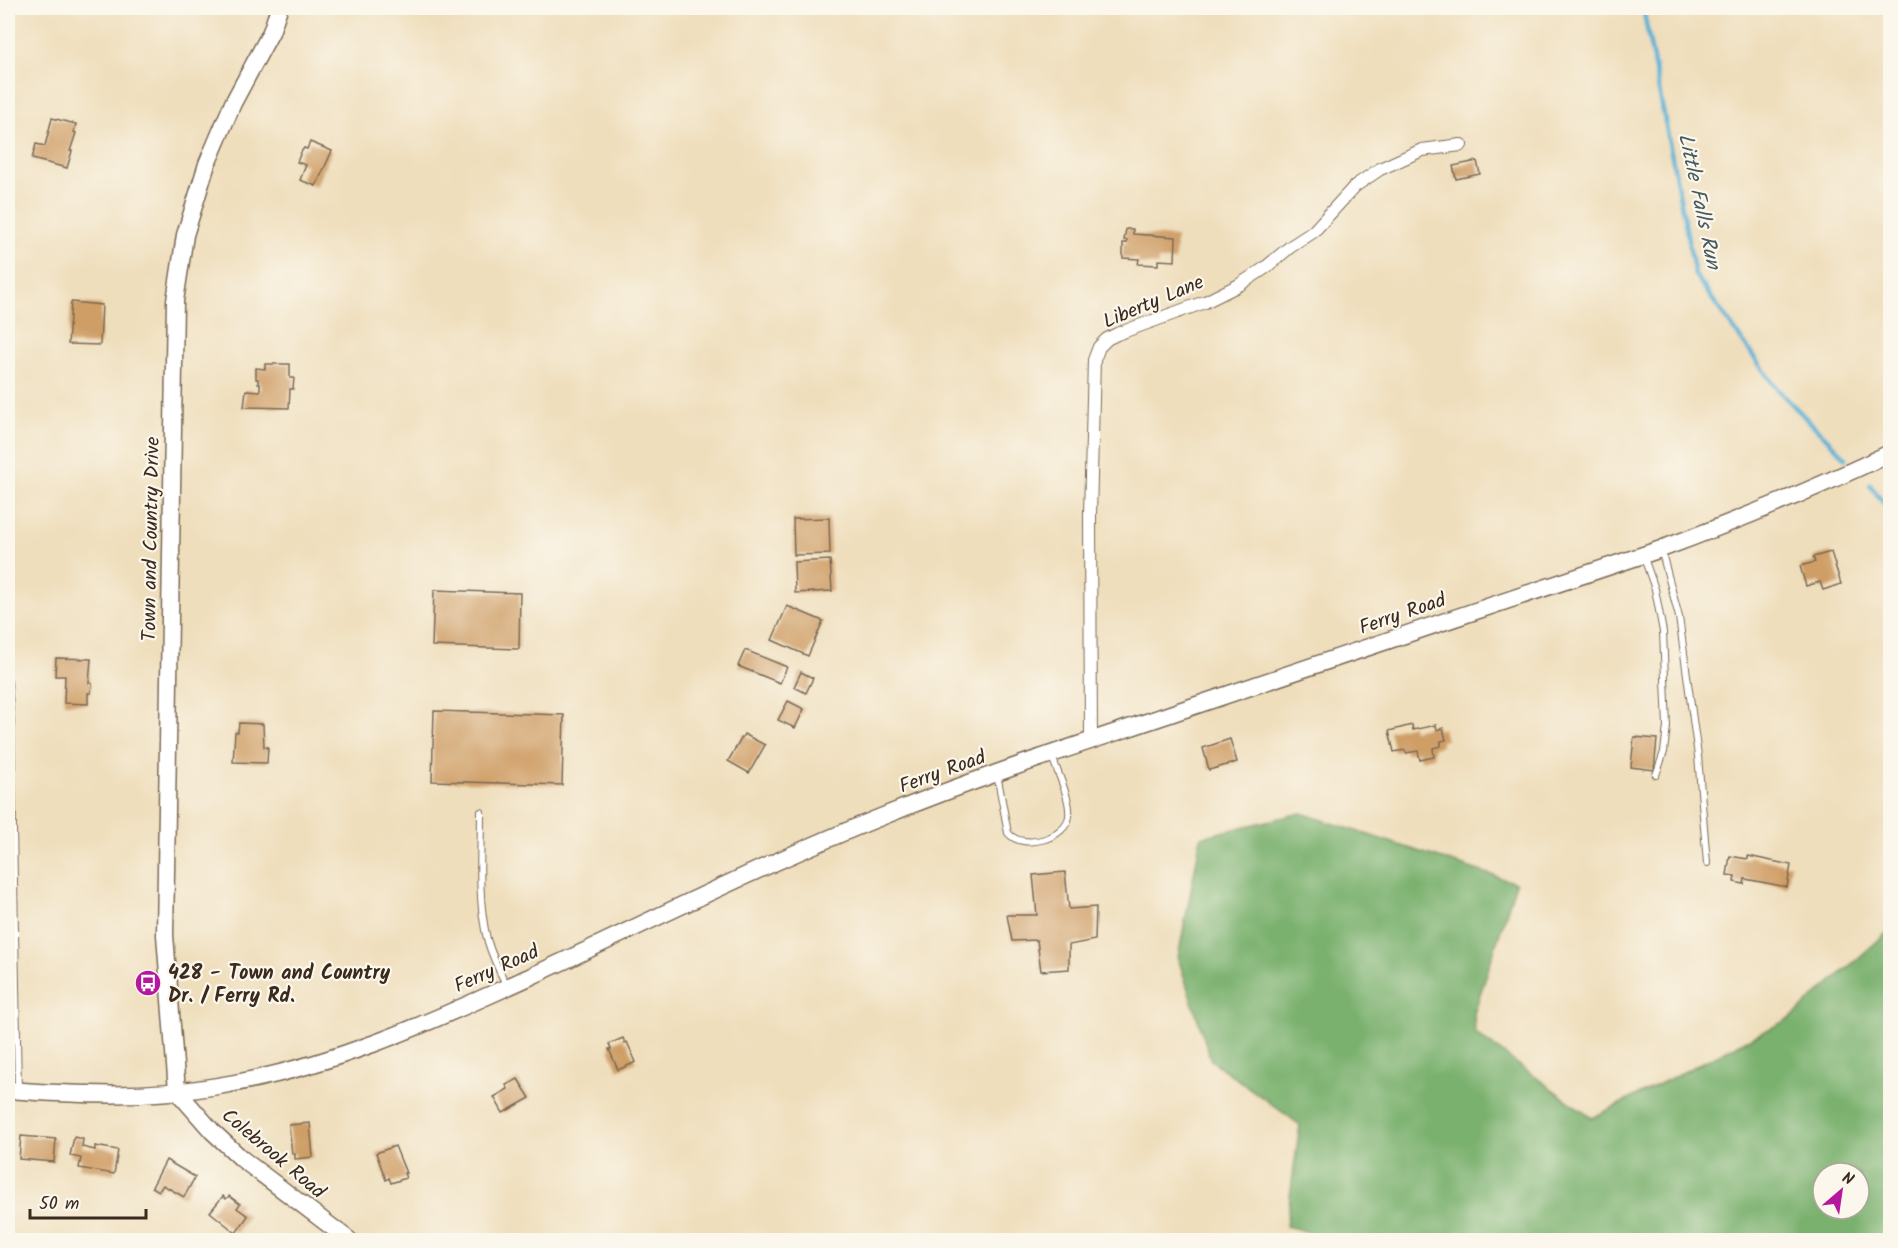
<svg xmlns="http://www.w3.org/2000/svg" width="1898" height="1248" viewBox="0 0 1898 1248" font-family="Kalam,sans-serif">
<style>
.forest{fill:#7ab16e;stroke:#5a6e46;stroke-width:1.5;fill-rule:evenodd}
.lines{fill:none;stroke-linecap:round;stroke-linejoin:round}
.stream{stroke:#59b0d6;stroke-width:4.5}
.building{fill:#cf9e66}
.lane-casing{stroke:#7a6955;stroke-width:8}
.street-casing{stroke:#7a6955;stroke-width:14}
.secondary-casing{stroke:#7a6955;stroke-width:19}
.lane{stroke:#fff;stroke-width:6}
.street{stroke:#fff;stroke-width:12}
.secondary{stroke:#fff;stroke-width:16}
.labels{text-anchor:middle;stroke-width:4.5;stroke-linejoin:round;paint-order:stroke}
.street-label{font-size:20px;fill:#3b2a1e;stroke:#fbf7ec}
.poi-label{font-size:20px;font-weight:bold;fill:#3b2a1e;stroke:#fbf7ec;text-anchor:start}
.water-label{font-size:21px;font-style:italic;fill:#46595e;stroke:#fbf7ec}
</style>
<rect width="100%" height="100%" fill="#fbf7ec"/>
<filter id="ink" filterUnits="userSpaceOnUse"><feTurbulence type="fractalNoise" baseFrequency=".0167" numOctaves="2"/><feDisplacementMap in="SourceGraphic" scale="12" xChannelSelector="R" yChannelSelector="G"/><feConvolveMatrix kernelMatrix="1 2 1 2 8 2 1 2 1" color-interpolation-filters="sRGB"/></filter>
<filter id="wash" filterUnits="userSpaceOnUse"><feTurbulence type="fractalNoise" baseFrequency=".008" numOctaves="4" result="noise"/><feDisplacementMap in="SourceGraphic" scale="24" xChannelSelector="R" yChannelSelector="G"/><feGaussianBlur stdDeviation="1.35" result="paint"/><feColorMatrix in="noise" values="0 0 0 0 0 0 0 0 0 0 0 0 0 0 0 0 0 1.4 0 .05"/><feComposite in="paint" operator="in"/></filter>
<g filter="url(#wash)">
<rect width="100%" height="100%" fill="#efdebc"/>
<path class="forest" d="M1301 813 1516 883 1474 1013 1475 1033 1592 1118 1791 1018 1890 930V1240H1316V1234L1286 1226 1300 1125 1211 1060 1178 958 1201 837ZM1823 1173H1859V1209H1823Z"/>
<g class="lines">
<g class="stream">
<polyline points="1643,8 1695,275 1777,389 1846,458"/>
<polyline points="1870,485 1890,511"/>
</g>
</g>
<g id="blocks">
<g class="building">
<polygon points="52,118 76,124 74,132 76,133 70,151 72,151 67,168 32,159 36,144 45,146"/>
<polygon points="310,142 332,151 316,186 300,180 306,165 297,162 301,152 304,148 307,149"/>
<polygon points="1477,161 1480,174 1456,179 1453,166"/>
<polygon points="1126,229 1133,229 1133,234 1176,237 1175,261 1158,260 1158,265 1138,264 1139,259 1123,258 1123,243 1127,243 1127,240 1124,240"/>
<polygon points="71,302 102,305 100,345 68,344"/>
<polygon points="265,364 290,364 290,378 294,378 293,389 290,389 289,408 244,407 246,390 260,391 260,384 258,384 258,379 256,379 256,368 265,369"/>
<polygon points="829,518 830,554 794,555 793,519"/>
<polygon points="1831,552 1841,584 1823,590 1820,582 1806,586 1800,566 1815,562 1813,557"/>
<polygon points="830,560 832,591 795,593 794,562"/>
<polygon points="434,590 520,593 519,649 432,646"/>
<polygon points="787,606 823,621 808,656 772,640"/>
<polygon points="745,650 787,667 780,683 738,666"/>
<polygon points="56,658 91,659 89,683 92,683 91,693 88,693 88,704 64,703 65,676 55,676"/>
<polygon points="801,672 813,678 806,693 794,687"/>
<polygon points="788,701 804,709 795,728 778,720"/>
<polygon points="434,711 564,715 562,785 432,781"/>
<polygon points="239,723 263,724 264,747 268,747 267,763 233,762 235,732 238,732"/>
<polygon points="1412,725 1413,730 1436,725 1437,730 1443,728 1446,740 1441,741 1441,746 1433,748 1434,757 1420,760 1418,751 1406,753 1405,750 1394,752 1389,731"/>
<polygon points="744,734 765,745 749,773 728,761"/>
<polygon points="1634,737 1657,739 1654,770 1631,767"/>
<polygon points="1230,739 1237,762 1209,770 1203,748"/>
<polygon points="1730,856 1748,859 1748,856 1791,865 1787,887 1745,879 1744,884 1734,882 1735,876 1727,875"/>
<polygon points="1065,872 1069,909 1096,907 1095,940 1069,945 1069,969 1041,971 1037,940 1012,941 1007,915 1037,915 1033,875"/>
<polygon points="623,1038 625,1043 627,1042 636,1062 618,1070 609,1049 611,1049 609,1044"/>
<polygon points="518,1079 530,1098 503,1113 494,1097 508,1089 506,1085"/>
<polygon points="310,1123 313,1157 295,1159 295,1154 292,1154 289,1125"/>
<polygon points="21,1136 56,1139 54,1162 19,1159"/>
<polygon points="74,1137 83,1139 82,1147 95,1150 95,1146 118,1150 114,1174 79,1168 81,1158 70,1156"/>
<polygon points="395,1146 406,1173 404,1173 406,1178 391,1183 389,1178 386,1180 376,1153"/>
<polygon points="166,1160 195,1177 184,1197 163,1185 159,1191 152,1187"/>
<polygon points="223,1196 226,1199 229,1196 240,1204 237,1208 248,1216 236,1233 210,1212"/>
</g>
</g>
</g>
<g filter="url(#ink)">
<use href="#blocks" fill-opacity="0" stroke="#7a6955" stroke-width="1.5"/>
<g class="lines">
<defs>
<g id="lane">
<polyline points="1661,549 1679,617 1698,756 1707,863"/>
<polyline points="1643,555 1655,589 1663,632 1667,726 1664,752 1656,775"/>
<polyline points="8,682 11,722 18,1090"/>
<path d="M997 774 1008 833C1023 851 1067 838 1069 816 1071 799 1057 772 1052 756"/>
<path d="M481 812C481 854 477 898 487 939 492 956 499 971 507 986"/>
</g>
<polyline id="street" points="1091,741 1090,515 1094,360 1099,347 1107,339 1117,334 1205,302 1239,285 1265,268 1290,247 1313,232 1355,186 1380,169 1422,150 1461,145"/>
<g id="secondary">
<path d="M8 1090C78 1095 148 1098 218 1086 329 1068 424 1025 525 979 645 924 763 864 886 815 984 775 1085 743 1185 709 1344 655 1502 602 1661 549 1739 520 1815 489 1890 453"/>
<polyline points="177,1091 165,935 175,301 185,235 207,164 233,103 271,32 279,8"/>
<polyline points="177,1091 212,1131 242,1159 349,1240"/>
</g>
</defs>
<use href="#lane" class="lane-casing"/>
<use href="#street" class="street-casing"/>
<use href="#secondary" class="secondary-casing"/>
<use href="#lane" class="lane"/>
<use href="#street" class="street"/>
<use href="#secondary" class="secondary"/>
</g>
</g>
<defs>
<symbol id="bus-disc" viewBox="-11 -11 22 22"><circle r="9.5" fill="#b5179e" stroke="#fbf7ec"/><path d="M-5-6H5V4H4V6H2V4H-2V6H-4V4H-5ZM-3.5-4V0h7V-4ZM-3.5 1.2v1.5H-2V1.2ZM2 1.2v1.5H3.5V1.2Z" fill="#fff"/></symbol>
</defs>
<g fill-rule="evenodd">
<use href="#bus-disc" x="133" y="968" width="30" height="30"/>
</g>
<g class="labels">
<g class="street-label">
<text transform="translate(1153 301) rotate(-23)" y="7">Liberty Lane</text>
<text transform="translate(150 539) rotate(-89)" y="7">Town and Country Drive</text>
<text transform="translate(1402 613) rotate(-19)" y="7">Ferry Road</text>
<text transform="translate(942 771) rotate(-20)" y="7">Ferry Road</text>
<text transform="translate(496 968) rotate(-24)" y="7">Ferry Road</text>
<text transform="translate(274 1153) rotate(40)" y="7">Colebrook Road</text>
</g>
<g class="poi-label">
<text x="168" y="979">428 - Town and Country<tspan x="168" dy="23">Dr. / Ferry Rd.</tspan></text>
</g>
<g class="water-label">
<text transform="translate(1700 201) rotate(78)" y="7">Little Falls Run</text>
</g>
</g>
<rect width="1898" height="1248" fill="none" stroke="#fbf7ec" stroke-width="30"/>
<g transform="translate(1841 1191) rotate(29)"><circle r="28" fill="#fbf7ec" stroke="#aea59a" stroke-width="1.5"/>
<path d="M0-4.5L10 22L0 15L-10 22Z" fill="#b5179e"/>
<text y="-9" font-size="16" font-weight="bold" text-anchor="middle" fill="#3b2a1e">N</text>
</g>
<path d="M30 1209v9h116v-9" fill="none" stroke="#3b2a1e" stroke-width="3"/>
<text x="39" y="1209" font-size="18" fill="#3b2a1e" stroke="#fbf7ec" stroke-width="4.5" paint-order="stroke">50 m</text>
</svg>
